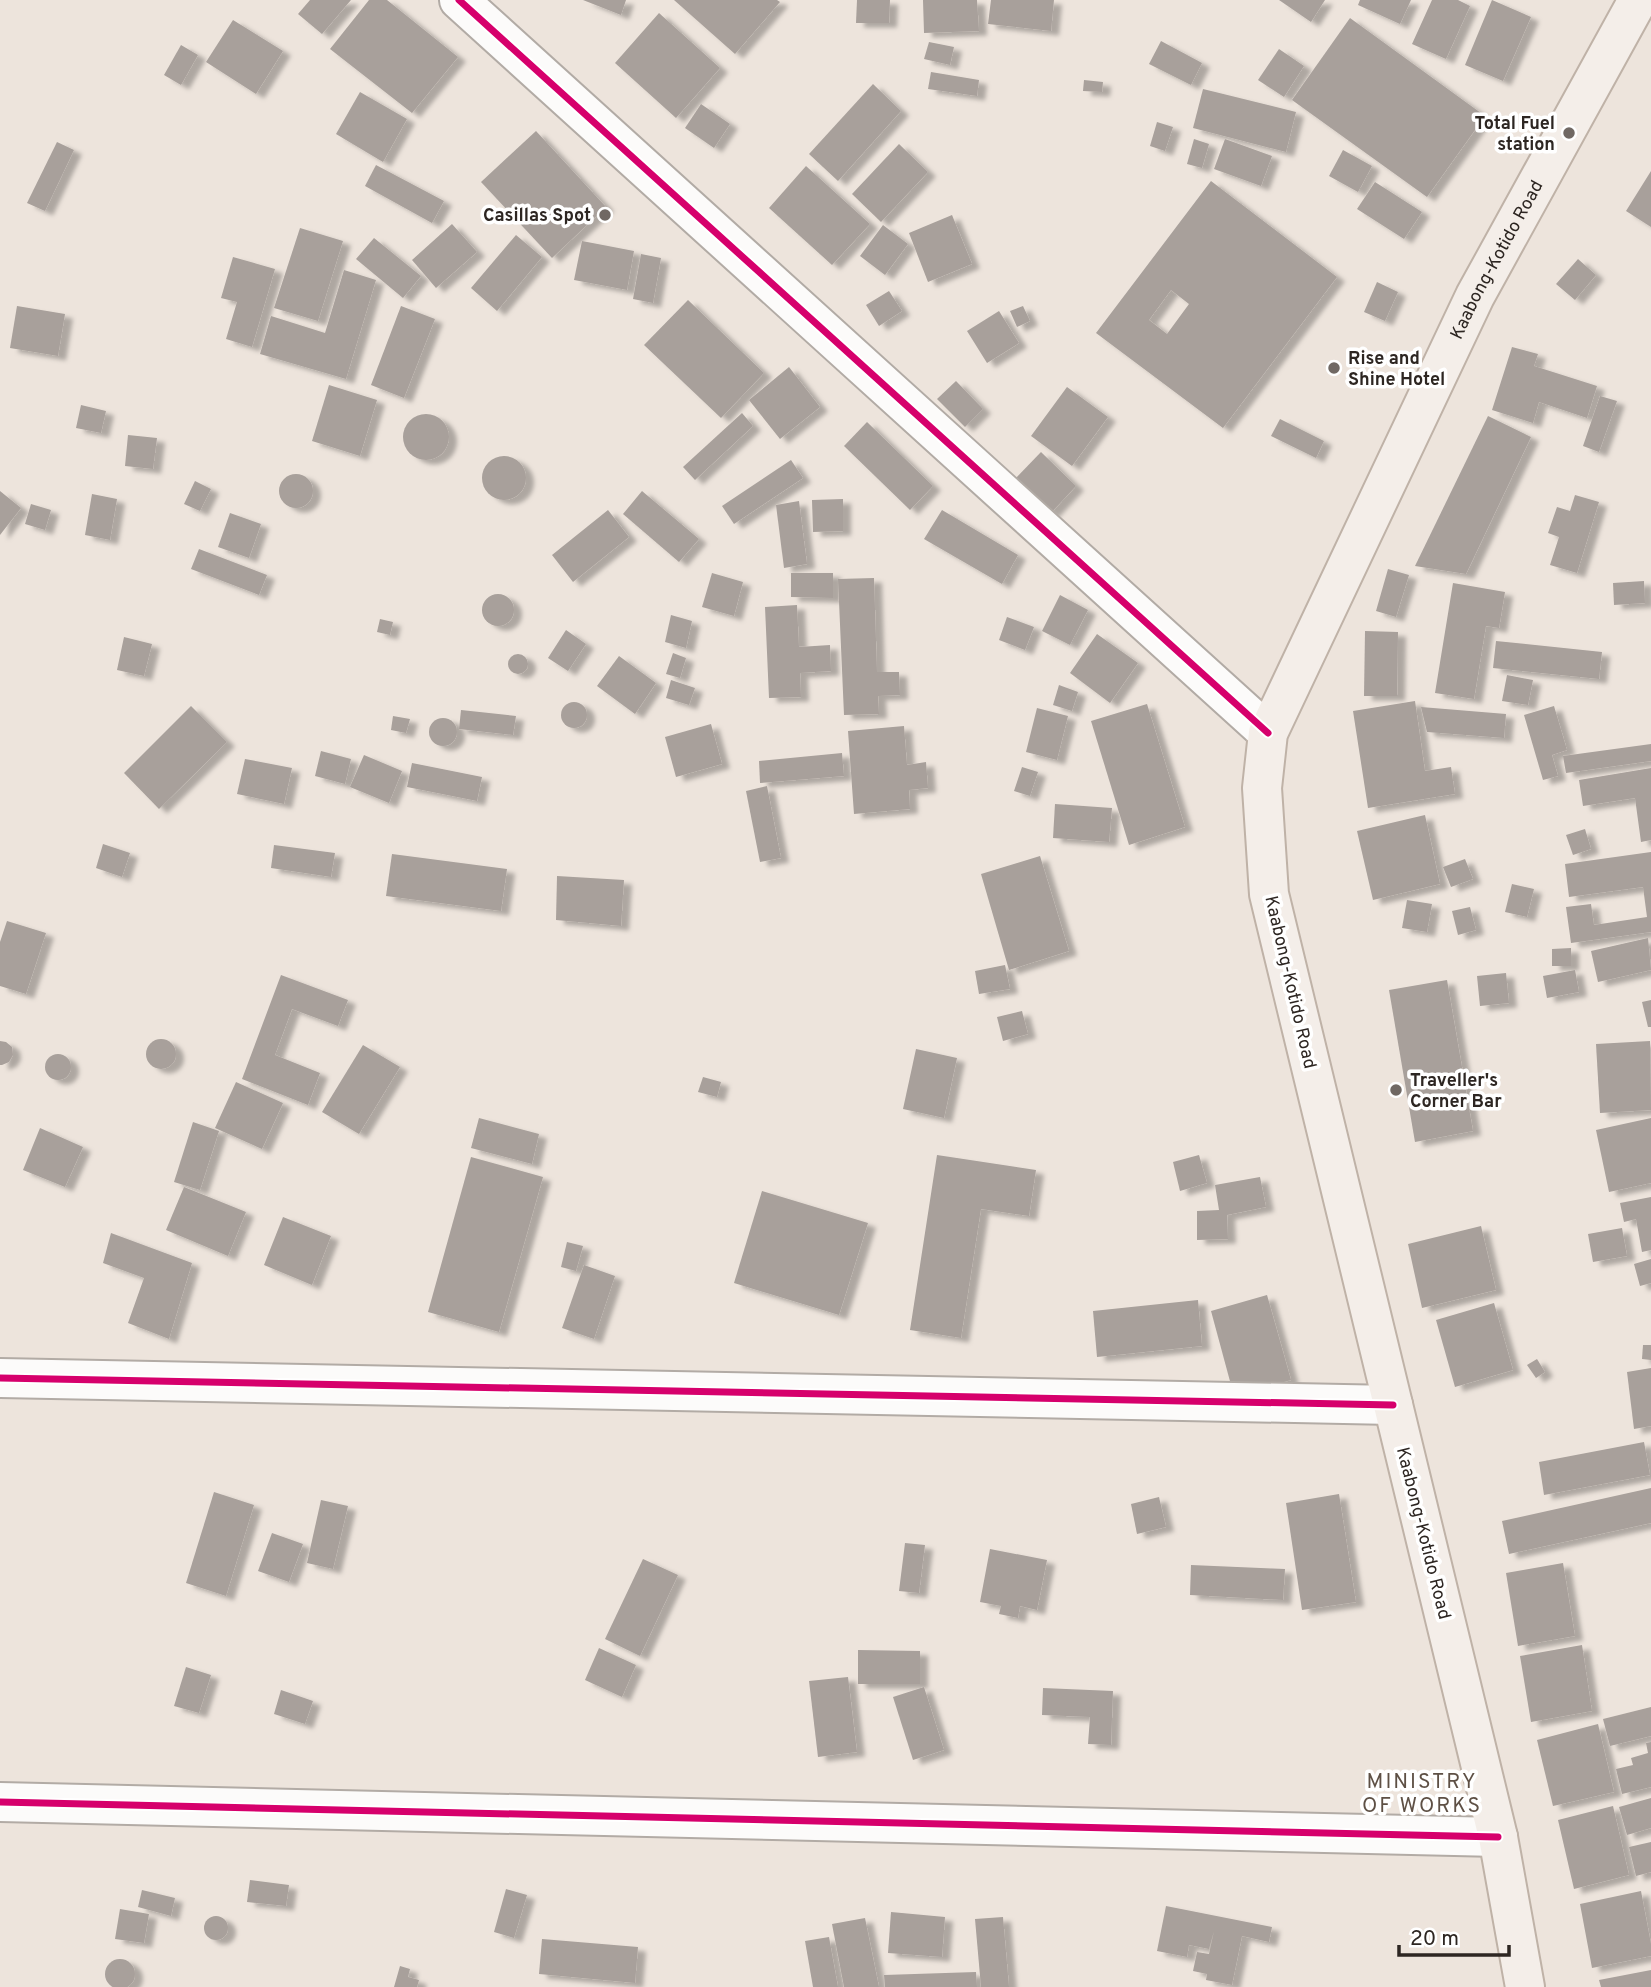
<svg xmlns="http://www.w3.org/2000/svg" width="1651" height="1987" viewBox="0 0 1651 1987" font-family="Overpass,sans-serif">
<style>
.building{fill:#a8a09b;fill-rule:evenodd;filter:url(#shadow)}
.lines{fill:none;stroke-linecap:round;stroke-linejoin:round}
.minor-casing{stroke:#b2aba5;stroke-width:42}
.major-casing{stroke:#bfb2a7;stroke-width:42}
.minor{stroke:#fcfbfa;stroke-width:38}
.major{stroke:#f4eee9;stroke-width:38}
.cycleway-casing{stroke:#fff;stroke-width:11}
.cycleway{stroke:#d6006c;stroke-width:7}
.poi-dot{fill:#706863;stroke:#fff;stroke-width:2.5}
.labels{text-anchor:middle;stroke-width:7;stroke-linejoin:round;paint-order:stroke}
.poi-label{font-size:18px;font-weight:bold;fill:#2d2622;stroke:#fff;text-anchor:end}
.street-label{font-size:18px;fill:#2d2622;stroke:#fff}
.quarter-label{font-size:21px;letter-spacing:2px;fill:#5e5045;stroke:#fff}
</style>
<defs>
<filter id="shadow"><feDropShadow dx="8" dy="4.5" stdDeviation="2" flood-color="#0004"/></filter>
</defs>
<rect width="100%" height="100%" fill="#ede4dc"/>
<g class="building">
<polygon points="310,0 351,0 322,34 298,14"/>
<polygon points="369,0 387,0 458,57 412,113 330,49"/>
<polygon points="583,0 626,0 621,15"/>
<polygon points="674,0 777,0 780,2 735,54"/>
<polygon points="857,0 890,0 889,23 856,23"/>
<polygon points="923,0 977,0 979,31 924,33"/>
<polygon points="991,0 1054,0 1051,31 988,24"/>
<polygon points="1279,0 1325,0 1311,22"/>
<polygon points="1360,0 1411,0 1400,24 1358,5"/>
<polygon points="1432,0 1458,0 1470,6 1446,59 1412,44"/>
<polygon points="1492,0 1531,17 1503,81 1465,65"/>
<polygon points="659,13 720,68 676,118 615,63"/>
<polygon points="1350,18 1485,116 1427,197 1292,100"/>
<polygon points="233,20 283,51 256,94 206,62"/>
<polygon points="1161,41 1202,63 1191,85 1149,64"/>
<polygon points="929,42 954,47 950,65 924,59"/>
<polygon points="181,45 198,55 181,85 164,75"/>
<polygon points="1279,49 1304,66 1284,97 1258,80"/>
<polygon points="931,72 979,80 977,96 928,89"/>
<polygon points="1084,80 1103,82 1102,92 1083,91"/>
<polygon points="873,84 901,111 838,181 809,154"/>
<polygon points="1203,89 1296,112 1286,152 1193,128"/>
<polygon points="360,92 407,119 383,162 336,134"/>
<polygon points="701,104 730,124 714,148 685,128"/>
<polygon points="1157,122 1173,127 1165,151 1150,146"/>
<polygon points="536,131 606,207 552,258 481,182"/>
<polygon points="1194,139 1209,144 1202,168 1187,164"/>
<polygon points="1225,139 1272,156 1261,186 1214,169"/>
<polygon points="57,142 74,150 45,211 27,203"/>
<polygon points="899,144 928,172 881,222 852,194"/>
<polygon points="1343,150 1372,166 1358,192 1329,176"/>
<polygon points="376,165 444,201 432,223 365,186"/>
<polygon points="806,166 870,224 832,265 769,208"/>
<polygon points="1651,171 1651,227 1626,211"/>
<path d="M1211 181 1337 277 1223 428 1096 333ZM1171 290 1189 304 1167 334 1149 320Z"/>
<polygon points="1375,182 1422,212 1404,239 1357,209"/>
<polygon points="952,215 972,264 928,282 909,233"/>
<polygon points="452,224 477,252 436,288 412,260"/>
<polygon points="883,225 908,244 885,275 860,256"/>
<polygon points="300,228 343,241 318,321 274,308"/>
<polygon points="516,235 542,257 497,311 471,288"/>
<polygon points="374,238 421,276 403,298 356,259"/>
<polygon points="582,241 634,251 627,290 574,280"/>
<polygon points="641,254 661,258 653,303 633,299"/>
<polygon points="233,257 275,269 252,347 226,339 237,302 221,298"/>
<polygon points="1578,259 1596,275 1575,300 1556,284"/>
<polygon points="344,270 376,280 346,379 260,354 271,316 325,333"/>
<polygon points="1377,282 1398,292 1385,321 1364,312"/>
<polygon points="889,291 902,311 879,326 866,305"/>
<polygon points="688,300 764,373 721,418 644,345"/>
<polygon points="17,306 65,314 58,356 10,348"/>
<polygon points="401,306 435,319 404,398 371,385"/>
<polygon points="1023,306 1030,321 1017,327 1010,311"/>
<polygon points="999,311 1019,343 987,363 967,331"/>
<polygon points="1512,347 1538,354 1534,366 1597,386 1587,418 1539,402 1533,423 1492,410"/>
<polygon points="789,367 820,407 780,439 749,400"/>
<polygon points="956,381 983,409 965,427 937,399"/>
<polygon points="329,385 377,400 360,456 312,441"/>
<polygon points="1067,387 1108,417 1072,466 1031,436"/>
<polygon points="1600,396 1617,401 1599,452 1583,446"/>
<polygon points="81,405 106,411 101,433 76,428"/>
<polygon points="742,413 753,426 695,480 683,467"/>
<circle cx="426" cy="437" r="23"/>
<polygon points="1488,416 1531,437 1466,574 1415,566"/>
<polygon points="1280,419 1324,441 1316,458 1271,436"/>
<polygon points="867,422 933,486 910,510 844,446"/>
<polygon points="128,435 157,438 153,469 125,466"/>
<polygon points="1041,452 1076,486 1050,514 1014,480"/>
<circle cx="504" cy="478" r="22"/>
<polygon points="791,460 803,478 734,524 722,506"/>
<circle cx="296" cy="491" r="17"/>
<polygon points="195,481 211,489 200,511 184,504"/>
<polygon points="0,491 21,508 0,535"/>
<polygon points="642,491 699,539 679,562 623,514"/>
<polygon points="92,494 117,499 110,540 85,535"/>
<polygon points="1575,495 1599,502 1577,573 1550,565 1559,537 1548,533 1557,507 1570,511"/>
<polygon points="843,499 843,531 813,532 812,500"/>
<polygon points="799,501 807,564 784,568 776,505"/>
<polygon points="31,504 51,510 45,530 25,524"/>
<polygon points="608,510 629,537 573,582 552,555"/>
<polygon points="942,510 1018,555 1002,584 924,539"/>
<polygon points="230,513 261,524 249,558 218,547"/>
<polygon points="199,549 267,575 259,595 191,569"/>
<polygon points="1388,569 1409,575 1396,617 1376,611"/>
<polygon points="712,573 743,582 734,616 702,607"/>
<polygon points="791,573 833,573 833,598 791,597"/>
<polygon points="874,578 877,672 899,672 900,695 878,696 879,714 844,715 838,579"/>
<polygon points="1644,581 1645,603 1614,605 1613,583"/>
<polygon points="1453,583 1505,592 1499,628 1486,626 1474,699 1435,693"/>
<circle cx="498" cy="610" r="16"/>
<polygon points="1060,595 1088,610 1070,645 1042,631"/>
<polygon points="797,605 799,647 830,645 831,671 800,673 801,697 769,698 765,607"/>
<polygon points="671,615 692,621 686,648 665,642"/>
<polygon points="1007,617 1034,627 1025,650 999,640"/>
<polygon points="380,619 393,622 390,635 377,632"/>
<polygon points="566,630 586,644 568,671 548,658"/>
<polygon points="1365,631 1398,632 1397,696 1364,696"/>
<polygon points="1097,634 1138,663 1110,703 1070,673"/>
<polygon points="124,637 152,644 144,676 117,670"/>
<polygon points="1496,641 1602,652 1599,679 1493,668"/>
<polygon points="673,653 686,658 680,678 666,674"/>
<circle cx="518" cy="664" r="10"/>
<polygon points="619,656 656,683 635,714 597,686"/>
<polygon points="1507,675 1533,680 1528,705 1502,701"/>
<polygon points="671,680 695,688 689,705 666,698"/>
<polygon points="1059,685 1078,692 1072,711 1053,705"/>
<polygon points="1415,701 1425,771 1451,767 1455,794 1368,808 1353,711"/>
<circle cx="574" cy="715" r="13"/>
<polygon points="1147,704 1185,827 1129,845 1091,721"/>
<polygon points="191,706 227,742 159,809 124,773"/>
<polygon points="1554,706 1567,750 1552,755 1558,776 1543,780 1524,715"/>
<polygon points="1421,707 1506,714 1504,738 1427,732"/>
<polygon points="1037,708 1068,716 1057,760 1026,752"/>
<polygon points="461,710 516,716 513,735 459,729"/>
<polygon points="393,716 410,719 406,733 391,730"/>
<circle cx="443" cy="732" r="14"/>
<polygon points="711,724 722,764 676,777 665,737"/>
<polygon points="904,726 907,765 926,762 928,788 909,790 910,809 854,814 848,731"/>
<polygon points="1651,744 1651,761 1566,773 1563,756"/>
<polygon points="321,751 351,759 345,784 315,776"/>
<polygon points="842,753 844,776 760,783 759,761"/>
<polygon points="364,755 402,771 389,803 350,787"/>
<polygon points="245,759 292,768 284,804 237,794"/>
<polygon points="412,763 482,777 477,801 407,787"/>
<polygon points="1022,767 1038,772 1030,796 1014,791"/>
<polygon points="1651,768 1651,840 1641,842 1635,798 1583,806 1579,780"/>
<polygon points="767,786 781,858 760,862 746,791"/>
<polygon points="1055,804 1112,808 1109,842 1053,838"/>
<polygon points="1425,815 1440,884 1373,900 1357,831"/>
<polygon points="1585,829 1591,849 1573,855 1566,835"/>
<polygon points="103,844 130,853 122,877 96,868"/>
<polygon points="274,845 335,853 331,877 271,868"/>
<polygon points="1651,852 1651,932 1571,943 1566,907 1591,904 1594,925 1647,917 1643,887 1569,897 1565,864"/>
<polygon points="392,854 507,869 501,911 386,896"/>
<polygon points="1040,856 1069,951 1009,970 981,874"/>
<polygon points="1465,859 1473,879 1451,887 1443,867"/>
<polygon points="557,876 624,880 621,926 556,920"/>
<polygon points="1512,884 1534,889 1527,917 1505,912"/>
<polygon points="1407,900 1432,904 1427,932 1402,928"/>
<polygon points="1470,907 1476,930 1458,935 1452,911"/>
<polygon points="7,921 46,933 26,994 0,986 0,942"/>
<polygon points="1648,938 1651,970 1598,982 1591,951"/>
<polygon points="1571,948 1571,966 1552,966 1552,949"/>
<polygon points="1005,965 1010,989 979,994 975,971"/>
<polygon points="1575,970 1579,992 1547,998 1543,976"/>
<polygon points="1506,973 1509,1003 1480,1006 1477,976"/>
<polygon points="281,975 348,1000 338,1026 292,1009 275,1055 320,1073 308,1105 242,1079"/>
<polygon points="1447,980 1473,1131 1415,1142 1389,990"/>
<polygon points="1651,1000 1651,1027 1648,1027 1642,1002"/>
<polygon points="1022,1011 1028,1034 1003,1041 997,1017"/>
<circle cx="161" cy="1054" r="15"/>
<polygon points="0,1041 6,1042 12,1047 13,1055 9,1062 2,1065 0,1065"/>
<polygon points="1650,1041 1651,1110 1600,1113 1596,1044"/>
<polygon points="363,1045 400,1067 359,1134 322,1112"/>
<polygon points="916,1049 957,1058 944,1118 903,1109"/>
<circle cx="58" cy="1067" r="13"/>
<polygon points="703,1077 721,1082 717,1097 698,1092"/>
<polygon points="236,1082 283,1103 262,1149 215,1128"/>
<polygon points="479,1118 539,1134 532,1164 471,1148"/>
<polygon points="1651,1118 1651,1183 1609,1192 1596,1130"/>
<polygon points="193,1122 219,1131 200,1190 174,1182"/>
<polygon points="40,1128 83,1147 65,1187 23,1170"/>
<polygon points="937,1155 1036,1170 1029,1216 981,1209 961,1338 910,1330"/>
<polygon points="1199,1155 1207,1183 1180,1191 1173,1162"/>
<polygon points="471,1157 543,1177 499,1332 428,1312"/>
<polygon points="1260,1177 1266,1207 1227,1215 1228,1239 1197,1240 1197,1211 1219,1210 1215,1185"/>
<polygon points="184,1187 246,1212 228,1256 166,1230"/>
<polygon points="762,1191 868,1223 839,1315 734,1283"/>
<polygon points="1651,1197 1651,1250 1642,1252 1636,1219 1624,1222 1620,1203"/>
<polygon points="283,1217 331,1236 312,1285 264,1265"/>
<polygon points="1481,1226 1496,1290 1422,1308 1408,1244"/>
<polygon points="1622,1228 1627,1256 1593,1262 1588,1234"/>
<polygon points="111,1233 192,1263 169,1339 128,1323 144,1278 103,1263"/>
<polygon points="567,1242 583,1246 576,1271 561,1267"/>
<polygon points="1651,1259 1651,1283 1640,1286 1634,1264"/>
<polygon points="584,1265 615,1276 594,1339 562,1328"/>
<polygon points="1267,1295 1291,1380 1234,1396 1211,1311"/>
<polygon points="1198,1300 1202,1346 1097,1357 1093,1311"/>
<polygon points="1494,1303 1513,1370 1455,1387 1436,1320"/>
<polygon points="1643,1345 1651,1345 1651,1360 1642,1359"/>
<polygon points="1537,1359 1545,1372 1536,1378 1527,1365"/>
<polygon points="1651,1368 1651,1426 1634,1429 1627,1372"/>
<polygon points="1644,1442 1650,1475 1544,1495 1539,1462"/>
<polygon points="1651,1488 1651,1523 1509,1554 1502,1521"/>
<polygon points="214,1492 254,1505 226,1596 186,1583"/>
<polygon points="1339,1494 1356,1602 1302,1610 1286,1503"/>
<polygon points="1159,1497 1166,1527 1137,1534 1131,1504"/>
<polygon points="321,1500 348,1506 333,1569 307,1563"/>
<polygon points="272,1533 303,1544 289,1582 258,1571"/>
<polygon points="905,1543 925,1545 919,1593 899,1591"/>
<polygon points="990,1549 1047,1560 1037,1610 1020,1606 1018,1618 999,1614 1001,1606 980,1602"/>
<polygon points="643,1559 678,1575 640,1656 605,1639"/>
<polygon points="1563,1563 1575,1636 1518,1646 1506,1573"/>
<polygon points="1191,1565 1285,1569 1283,1600 1190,1595"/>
<polygon points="1582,1645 1592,1711 1531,1722 1520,1656"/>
<polygon points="599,1648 636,1665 622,1697 585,1680"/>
<polygon points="858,1650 920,1651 920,1684 858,1684"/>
<polygon points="186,1667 211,1675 199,1713 174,1706"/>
<polygon points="848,1677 857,1752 818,1757 809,1681"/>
<polygon points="924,1687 944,1750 913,1760 893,1697"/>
<polygon points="1043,1688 1113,1691 1111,1745 1088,1744 1090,1717 1042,1715"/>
<polygon points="281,1690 313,1701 305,1724 274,1714"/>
<polygon points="1651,1707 1651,1736 1610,1746 1603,1719"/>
<polygon points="1598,1724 1614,1792 1553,1806 1537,1740"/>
<polygon points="1651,1742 1651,1787 1622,1794 1616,1769 1633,1765 1631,1758 1648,1753 1646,1743"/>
<polygon points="1651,1798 1651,1828 1627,1835 1619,1807"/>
<polygon points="1613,1806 1629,1875 1574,1889 1558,1820"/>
<polygon points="1651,1842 1651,1872 1636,1876 1629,1847"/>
<polygon points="250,1880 289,1885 286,1906 247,1902"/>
<polygon points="506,1889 527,1895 514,1938 494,1932"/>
<polygon points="142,1890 175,1898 171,1916 138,1907"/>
<polygon points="1641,1891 1651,1944 1651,1956 1592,1968 1580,1904"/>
<polygon points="1166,1906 1272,1927 1269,1942 1242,1936 1232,1985 1206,1980 1207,1974 1193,1971 1197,1952 1209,1954 1214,1931 1209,1949 1189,1945 1187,1957 1157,1951"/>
<polygon points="120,1909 149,1914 144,1943 115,1939"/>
<polygon points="891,1912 945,1917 942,1957 888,1953"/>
<circle cx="216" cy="1928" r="12"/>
<polygon points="1003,1917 1009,1987 981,1987 975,1919"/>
<polygon points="865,1918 879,1987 844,1987 832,1924"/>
<polygon points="829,1937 838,1987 813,1987 805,1941"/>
<polygon points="542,1939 638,1947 635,1983 539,1974"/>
<circle cx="120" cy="1974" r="15"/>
<polygon points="400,1966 410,1969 408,1977 419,1980 417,1987 394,1987"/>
<polygon points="1651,1970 1651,1987 1601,1987 1599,1980"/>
<polygon points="976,1972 977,1987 885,1987 884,1975"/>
</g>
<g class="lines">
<defs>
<g id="minor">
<polyline points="459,0 1268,733"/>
<polyline points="0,1378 1393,1405"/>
<polyline points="0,1802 1498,1837"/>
</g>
<g id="major">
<path id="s1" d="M1525 1987 1498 1837 1269 894 1262 788 1268 733 1475 296 1638 0"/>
</g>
</defs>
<use href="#minor" class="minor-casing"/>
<use href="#major" class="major-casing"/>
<use href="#minor" class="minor"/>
<use href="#major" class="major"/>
<defs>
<g id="cycleway">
<polyline points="459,0 1268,733"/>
<polyline points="0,1378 1393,1405"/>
<polyline points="0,1802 1498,1837"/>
</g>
</defs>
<use href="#cycleway" class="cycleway-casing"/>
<use href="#cycleway" class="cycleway"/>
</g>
<g class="poi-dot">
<circle cx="1569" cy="133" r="7"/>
<circle cx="605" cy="215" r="7"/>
<circle cx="1334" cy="368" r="7"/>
<circle cx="1396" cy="1090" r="7"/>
</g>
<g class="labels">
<g class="poi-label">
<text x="1555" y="129">Total Fuel<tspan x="1555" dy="21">station</tspan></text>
<text x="591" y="221">Casillas Spot</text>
<text x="1348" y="364" text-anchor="start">Rise and<tspan x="1348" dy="21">Shine Hotel</tspan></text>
<text x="1410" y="1086" text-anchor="start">Traveller's<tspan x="1410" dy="21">Corner Bar</tspan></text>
</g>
<g class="street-label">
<text dy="6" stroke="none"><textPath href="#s1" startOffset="1810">Kaabong-Kotido Road</textPath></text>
<text transform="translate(1291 982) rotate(77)" y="6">Kaabong-Kotido Road</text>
<text transform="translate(1424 1533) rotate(76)" y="6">Kaabong-Kotido Road</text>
</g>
<g class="quarter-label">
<text x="1422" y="1788">MINISTRY<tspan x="1422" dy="24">OF WORKS</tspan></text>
</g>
</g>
<path d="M1399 1945v10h110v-10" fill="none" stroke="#2d2622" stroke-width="3.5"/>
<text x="1410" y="1945" font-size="21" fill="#2d2622" stroke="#ffffff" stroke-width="5" paint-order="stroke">20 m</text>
</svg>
